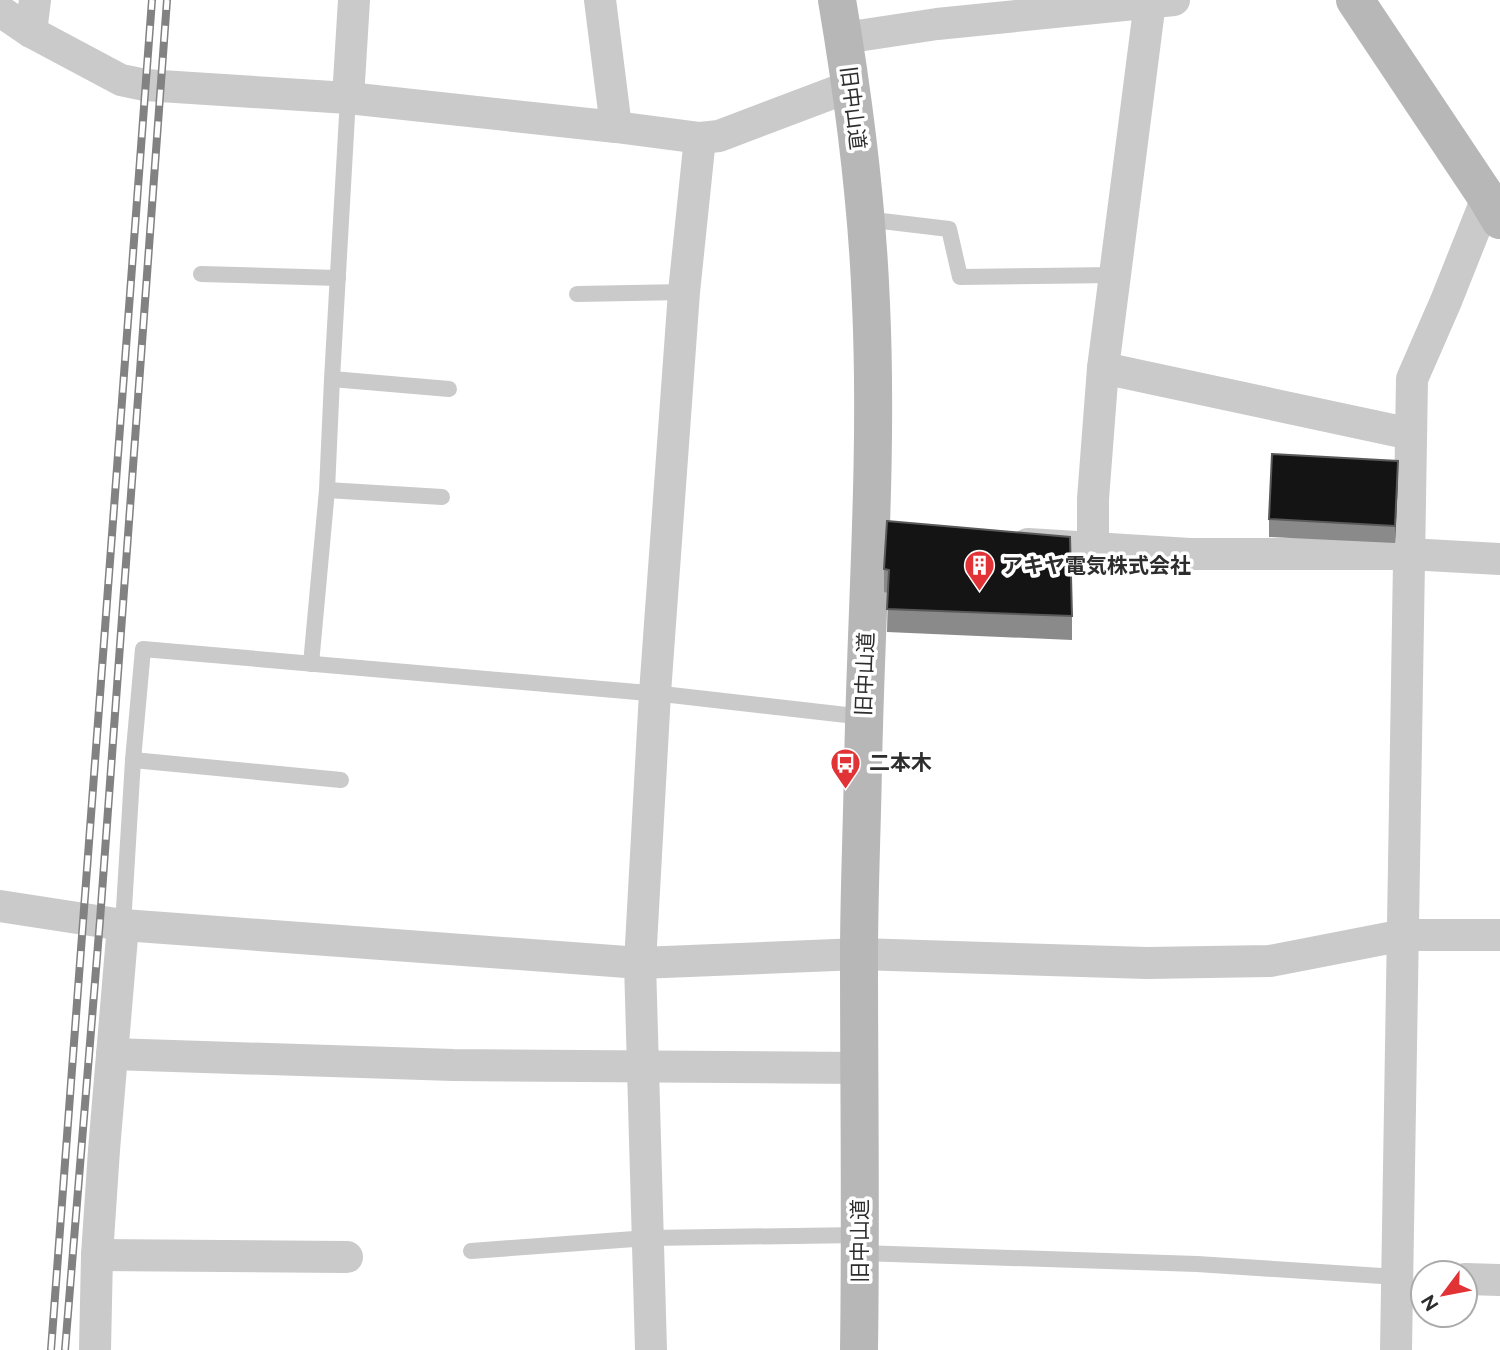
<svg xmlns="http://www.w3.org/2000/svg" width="1500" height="1350" viewBox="0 0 1500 1350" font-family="Raleway,'Noto Sans JP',sans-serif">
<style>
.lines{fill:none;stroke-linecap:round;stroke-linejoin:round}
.lane{stroke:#cacaca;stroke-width:16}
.street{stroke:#cacaca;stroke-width:32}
.secondary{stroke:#b7b7b7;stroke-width:38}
.rail-casing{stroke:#828282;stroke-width:8}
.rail{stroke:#fff;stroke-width:5;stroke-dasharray:16;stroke-linecap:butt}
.wall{fill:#8a8a8a}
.shaded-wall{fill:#5a5a5a}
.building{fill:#141414;stroke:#5a5a5a;stroke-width:2}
.labels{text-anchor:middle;stroke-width:7;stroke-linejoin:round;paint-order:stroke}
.street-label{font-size:21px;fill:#2d2d2d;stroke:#fff}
.poi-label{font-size:21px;font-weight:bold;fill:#2d2d2d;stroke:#fff;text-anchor:start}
</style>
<rect width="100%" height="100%" fill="#fff"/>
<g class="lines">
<g class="lane">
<polyline points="865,219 949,229 960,277 1115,275"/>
<polyline points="201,274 338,278"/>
<polyline points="577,294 684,292"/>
<polyline points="332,379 449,389"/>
<polyline points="327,490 442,497"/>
<polyline points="311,664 327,490 332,379 348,98"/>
<polyline points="133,760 341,780"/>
<polyline points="123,925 133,760 143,649 671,695 864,717"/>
<polyline points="471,1251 648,1238 860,1235"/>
<polyline points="861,1253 1197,1264 1397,1277"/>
</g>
<g class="street">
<polyline points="600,0 616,127"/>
<polyline points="0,11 31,32 121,80 145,85 348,98 616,127 700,138 719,136 851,86"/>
<polyline points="31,32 35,0"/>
<polyline points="844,38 937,24 1174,0"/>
<polyline points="348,98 354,0"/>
<polyline points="1103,368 1411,434"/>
<polyline points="1028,544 1190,554 1408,554 1500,559"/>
<polyline points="1093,550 1093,499 1103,368 1150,2"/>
<polyline points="0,906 123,925 640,963 859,954 1147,963 1270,961 1404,935 1500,935"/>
<polyline points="112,1054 453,1065 860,1068"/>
<polyline points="97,1255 347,1257"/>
<polyline points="1465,1279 1500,1280"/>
<polyline points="95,1350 97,1255 104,1150 123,925"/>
<polyline points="651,1350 640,963 655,693 684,292 700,138"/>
<polyline points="1396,1350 1412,379 1446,301 1487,198"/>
</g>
<g class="secondary">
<path d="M837 0C854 100 867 202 871 304 878 458 866 612 863 766 862 829 859 892 859 956 859 1087 861 1219 859 1350"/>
<polyline points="1355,0 1487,198 1500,220"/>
</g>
<defs>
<g id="rail">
<polyline points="51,1350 152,0"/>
<polyline points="65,1350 100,920 167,0"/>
</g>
</defs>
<use href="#rail" class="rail-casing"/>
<use href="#rail" class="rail"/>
</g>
<g class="wall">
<polygon points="1398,479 1395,543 1269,537 1269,519"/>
<polygon points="884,569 1072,616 1072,640 887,632 888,593 884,592"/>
</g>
<polygon class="shaded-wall" points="1398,461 1398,479 1395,543 1395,526"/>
<g class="building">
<polygon points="1272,454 1398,461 1395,526 1269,519"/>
<polygon points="887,521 1070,537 1072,616 887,609 889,570 884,569"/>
</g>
<defs>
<symbol id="building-pin" viewBox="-11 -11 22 30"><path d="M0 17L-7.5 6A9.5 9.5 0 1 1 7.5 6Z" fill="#e13236" stroke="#fff"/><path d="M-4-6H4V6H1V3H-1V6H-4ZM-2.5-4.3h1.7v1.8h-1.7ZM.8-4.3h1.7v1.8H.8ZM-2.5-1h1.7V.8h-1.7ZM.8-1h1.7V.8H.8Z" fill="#fff"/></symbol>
<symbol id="bus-pin" viewBox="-11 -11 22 30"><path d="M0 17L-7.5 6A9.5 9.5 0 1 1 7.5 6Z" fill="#e13236" stroke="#fff"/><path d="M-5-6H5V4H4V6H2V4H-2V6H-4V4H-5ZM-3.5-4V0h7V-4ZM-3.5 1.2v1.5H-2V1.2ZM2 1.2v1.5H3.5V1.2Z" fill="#fff"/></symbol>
</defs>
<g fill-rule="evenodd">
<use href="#building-pin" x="962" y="548" width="35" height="47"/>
<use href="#bus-pin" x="828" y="746" width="35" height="47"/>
</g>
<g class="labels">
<g class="street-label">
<text transform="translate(853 108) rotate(83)" y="7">旧中山道</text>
<text transform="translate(865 674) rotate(-88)" y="7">旧中山道</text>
<text transform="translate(860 1241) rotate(-90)" y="7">旧中山道</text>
</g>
<g class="poi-label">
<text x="1002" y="573">アキヤ電気株式会社</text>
<text x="869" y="770">二本木</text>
</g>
</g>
<g transform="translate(1444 1294) rotate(238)"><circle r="33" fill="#ffffff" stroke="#ababab" stroke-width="2"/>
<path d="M0-5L12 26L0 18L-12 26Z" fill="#e13236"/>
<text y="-10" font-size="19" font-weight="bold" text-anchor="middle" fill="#2d2d2d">N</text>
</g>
</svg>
